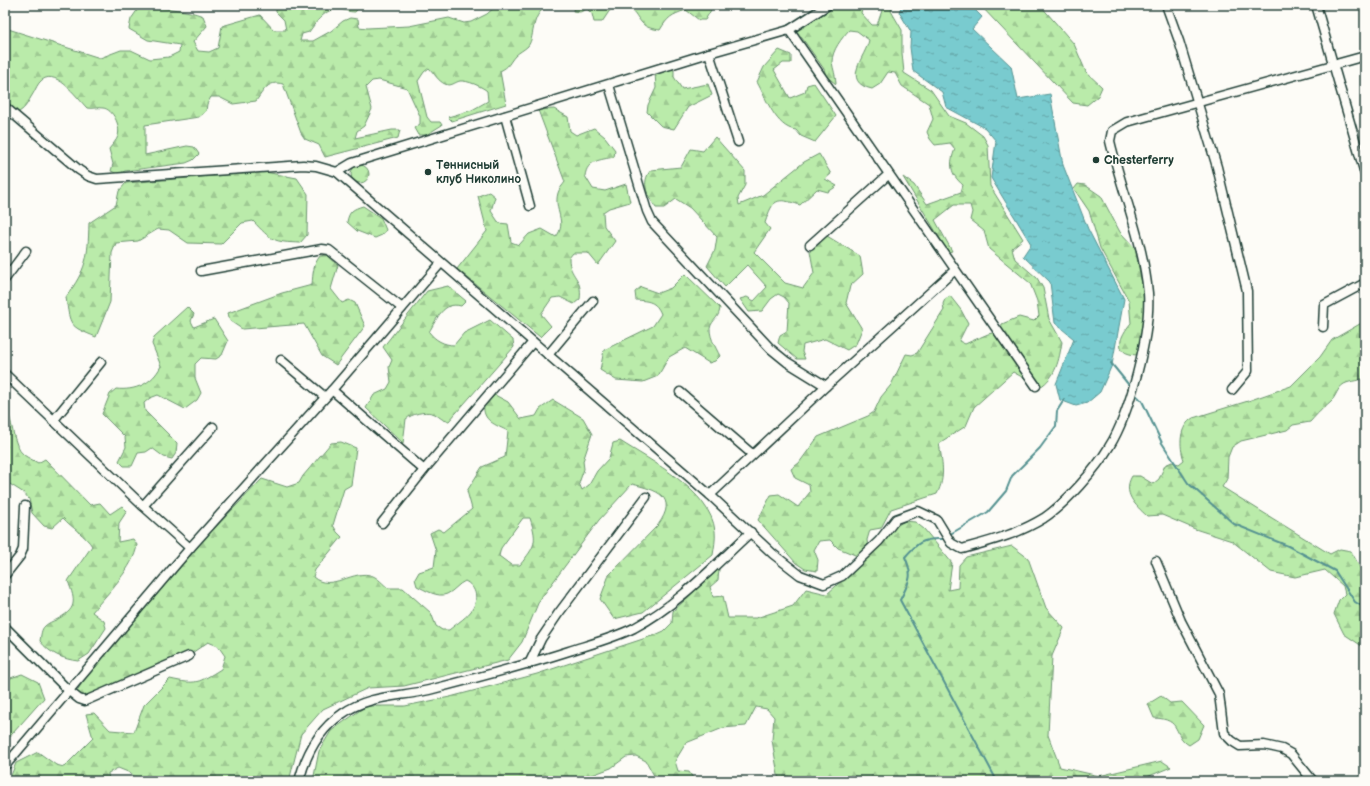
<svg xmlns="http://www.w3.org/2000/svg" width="1370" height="786" viewBox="0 0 1370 786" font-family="'Balsamiq Sans',sans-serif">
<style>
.forest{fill:url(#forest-firs);stroke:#6c946f;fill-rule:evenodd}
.water{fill:url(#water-ripples);stroke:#559291}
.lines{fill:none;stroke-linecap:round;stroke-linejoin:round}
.stream{stroke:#559291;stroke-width:2}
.minor-casing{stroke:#1f3d34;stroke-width:11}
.minor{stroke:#fdfcf7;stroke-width:8}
.poi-dot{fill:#1f3d34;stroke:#fdfcf7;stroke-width:1.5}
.labels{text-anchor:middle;stroke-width:4;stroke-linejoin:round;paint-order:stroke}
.poi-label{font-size:12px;font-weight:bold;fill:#1f3d34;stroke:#fdfcf7;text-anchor:start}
</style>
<defs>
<pattern id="forest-firs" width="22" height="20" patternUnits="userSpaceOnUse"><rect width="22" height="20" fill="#baebaa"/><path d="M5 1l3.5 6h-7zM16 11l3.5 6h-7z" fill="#9fca93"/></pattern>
<pattern id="water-ripples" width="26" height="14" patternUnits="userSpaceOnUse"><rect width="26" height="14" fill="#79cbcf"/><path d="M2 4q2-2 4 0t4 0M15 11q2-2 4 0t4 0" fill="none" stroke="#63a6a9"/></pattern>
</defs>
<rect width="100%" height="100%" fill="#fdfcf7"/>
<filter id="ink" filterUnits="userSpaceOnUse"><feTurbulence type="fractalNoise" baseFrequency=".025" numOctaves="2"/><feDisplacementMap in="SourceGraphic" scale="8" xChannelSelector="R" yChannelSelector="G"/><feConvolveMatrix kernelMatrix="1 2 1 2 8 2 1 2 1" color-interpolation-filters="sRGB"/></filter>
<g filter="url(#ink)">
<g class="forest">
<path d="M150 5C168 10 186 9 203 16L207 26 193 42 198 51 209 52 218 48 222 26 260 15 274 30H286L284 20 276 12V5H361L355 12C349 12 345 10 339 9 326 8 316 22 309 32L302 34 300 41H313L331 31 343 21 350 18 358 19 359 27 367 28 409 26 449 18 464 23 471 22 487 14 497 5H552C529 11 536 36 528 46 524 50 519 52 515 56 508 64 510 66 500 71L506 104 452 121 448 117 472 110 488 101 487 91C483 87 467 80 460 81 455 82 451 87 445 84 438 81 434 73 429 68L424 72 418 81 427 117 431 122H440L442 125 426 135H418L414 128 420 124V116L407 88 379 80 372 81 366 87 372 109 364 126 357 131 355 138 392 130H400L398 138 325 157 319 145 305 139 301 133 283 84C268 80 264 90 256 101L233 104 219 97H211L207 104 206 111 199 117 145 125V155L187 146 194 147 199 154 193 160 186 163 125 171 118 174 111 171 113 164 109 149C112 145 117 140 118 136 121 126 113 109 103 108 98 107 92 109 87 108 77 98 54 64 39 83 36 87 34 93 31 97 27 104 25 109 17 113L5 103V28L100 58 121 50H131L150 59 169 57 179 52 180 45 148 40 129 29 131 19 138 9Z"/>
<path d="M574 5H709L711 10 705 20H699L686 10C671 15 668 17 660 30 654 29 646 28 642 23 631 10 637 9 616 6L610 10 602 22H594L592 14 587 9 580 12 573 11Z"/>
<path d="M825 5H834L839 7 841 5H863L861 13 872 25H877L884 5H893L891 11 902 30V53L904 73 931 90 949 116 966 123 983 136 988 145 990 186 1023 239 1012 248 1015 259 1037 278 1043 288 1049 319 1062 342C1059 360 1056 377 1040 387L1013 372 974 407 966 426 939 443C942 461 946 477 937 494L891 509 881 528 870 530 867 540 868 550 860 557 838 548 830 540 819 541 814 550 818 560 817 571 805 569 796 563 758 520 771 495 779 494 798 507 810 492 809 485 795 478 791 469 799 463 818 437 868 416 874 412 881 397 891 385 906 354 912 355 917 353 944 310 943 304 945 299 950 296 961 310 968 323 959 341 965 344 988 334 1001 331 1002 324 1019 317 1034 321 1039 316 1037 301 1030 283 989 249 984 231 970 220 972 212 970 205H954L935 220 952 251 948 252 903 177 914 185 927 204 961 192 963 185C950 174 949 164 955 149L950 143 935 145 930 139 927 132 933 119 929 104 902 86 895 73 888 72 880 84 872 89C840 82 866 56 869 40L857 31 849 30C842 38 832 50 832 62 833 69 836 76 836 84L826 76 824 69 797 31V24Z"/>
<polygon points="980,5 1040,5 1074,44 1086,72 1102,87 1098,96 1087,105 1073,103"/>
<path d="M779 50 791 55V63H783L774 70 790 98 805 92 807 85 814 83 836 116 815 142 801 136 796 130C776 128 766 98 757 82L764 67Z"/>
<polygon points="660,66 674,70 674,77 682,89 708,84 712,95 688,107 674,129 661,126 647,112 648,105 656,88 655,72"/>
<path d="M554 109 568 117 570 131 576 135 594 128 605 137 615 150 614 157C600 160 587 160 585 176L593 189 605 191 626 184 630 202 609 208 603 212 604 226 615 241 598 265 588 253H573L569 258C569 277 583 277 580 299L574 304 560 297 552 298 541 314 551 326 540 337 457 269 487 231 478 196 489 192 495 197 491 211 499 223 508 224 511 242 519 245 529 234 542 229 556 237C568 222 553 210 558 193 559 189 563 185 565 182L538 110Z"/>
<path d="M715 137 745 171V185L738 198 739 205 763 195 804 162 819 154 831 174 825 179 837 186 828 192 817 189 800 205C776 197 773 199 765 223L770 229 754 252 785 283 803 288 814 273 810 251 820 239 827 236 860 256 863 274 850 286 846 303 862 329 856 344 847 350 825 339 803 345 802 352 805 359H797L778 343 780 335 787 331 789 303 784 297 778 294 771 299 762 311 749 312 740 299 747 297 754 301 767 287 747 265 725 287 707 266 715 250 717 237 690 208 676 199 664 208H656C648 196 640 183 651 170L681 167 691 149 703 151Z"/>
<circle cx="360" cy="174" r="9"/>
<path d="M265 172 297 178 308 194 307 235 300 243C273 242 272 241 253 221L242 223 221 244 188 243 169 230 158 229 138 241 116 243 112 253 110 302 96 337C69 326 70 326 66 297 87 268 88 258 89 223L116 205 119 191 126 183Z"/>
<path d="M1078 184 1085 185 1101 196 1120 232 1135 248 1146 304 1143 342 1137 355C1112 354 1120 336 1131 323L1129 301 1100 248 1089 211 1074 189Z"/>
<path d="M363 206 381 218 386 230 382 235 375 238 357 231 347 222C349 211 353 209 363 206Z"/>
<path d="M327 255 338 265 331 289 342 303 349 300 355 303 365 326 336 365 322 356 304 324 242 329 230 321 228 313 282 293 312 285C313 273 313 265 320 256Z"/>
<path d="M685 274 720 308C719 317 715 318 711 325 707 333 716 348 720 356L715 361 709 363 685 348 669 357 658 376 643 382 616 380 600 370 604 350 653 326 661 314C656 301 648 301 636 300L635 292 641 287 658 293 671 288Z"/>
<path d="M448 286 466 301 461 306C443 301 437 319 429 332 435 340 444 345 454 345L464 333 490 320 513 340 514 347 449 421C441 421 439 415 432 413 424 411 412 414 406 419L403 443 366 408 374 395 387 389 391 382 389 367 392 360 383 347 427 291Z"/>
<path d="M187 307 194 314 191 321 194 327 214 319 228 341 222 355 216 359 201 358 195 364V378L201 393 197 400 185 409 158 395 150 398 144 403 145 411 177 443 176 453 172 459 164 457 152 448 146 452 138 453 132 466H124L119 461 126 447 125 437 102 414 110 394 116 389C135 391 152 384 161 366L152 344 154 337Z"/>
<path d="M1365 321V376C1359 382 1352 380 1344 384 1337 388 1336 397 1331 401 1322 409 1318 413 1310 422L1293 425 1287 430 1241 441 1232 447 1228 457 1227 479 1222 487 1330 554 1340 549 1351 551 1362 571 1365 594V648L1344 634 1334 614 1339 600 1345 594 1343 586 1325 570 1295 577 1271 572 1232 541 1195 529 1162 515 1147 516C1135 505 1122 493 1132 476H1140L1153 484 1159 479 1165 465 1172 462 1179 464 1184 460C1179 446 1179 426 1193 418L1248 401 1291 386 1320 357 1332 340Z"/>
<path d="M495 395 508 402 521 419 536 416 540 409 553 400 583 418 592 434 583 461 584 469 579 483 582 490 589 485 597 471 609 458 613 443 620 441C651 461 711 491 715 531 716 539 714 548 713 555L643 612 614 619 600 599 609 575 658 525C679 496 656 490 632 484L599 520 539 601 522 642 508 660 404 686 368 688 323 709 301 734 289 781H142L128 772 118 768 108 773 109 781H12L10 778 16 763 38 752 56 765 64 767 93 738 86 714 94 713 110 730 134 732 144 705 170 679C197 685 198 683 221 669L225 656 218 646 208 642 189 655 84 699 77 691 83 681 206 537 262 479 287 487 299 483 303 476 331 443 341 442 356 448 351 485 344 489 333 525 337 532 342 537 315 570 313 577C331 593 354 568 373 576 378 578 383 584 388 588H403L431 613 436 626 442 630H449C456 624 469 616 473 608 479 597 475 586 465 581 458 584 454 591 447 594 438 598 425 590 417 586L415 579 419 572 434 567 436 551 430 533 438 529 444 532 472 509 467 491 482 467 505 457 508 431C496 425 482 421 484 405ZM523 518H530C538 543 535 546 520 565H511L499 556 501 548Z"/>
<path d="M5 406C13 418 12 446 24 455 28 458 33 460 38 463L45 459 90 505 100 503 110 514 122 506 127 511 119 523 118 542 133 539 137 545C134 567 107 594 92 612L104 621 106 628 89 654 78 661C63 659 50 654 40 641 41 636 41 629 45 626 48 623 53 621 56 620 77 609 76 602 68 581L92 546C86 536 71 527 63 518L52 528 44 526 32 513 29 499 24 493 5 481Z"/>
<polygon points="905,521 915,522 924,529 952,563 948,590 958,588 959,565 966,557 1012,546 1028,558 1046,608 1064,628 1052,656 1048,735 1060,767 1099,776 1162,761 1171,767 1137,781 779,781 772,740 774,717 767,709 756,707 746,726 723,728 686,743 675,761 678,771 689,772 695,781 657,781 646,761 636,756 626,757 611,768 576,781 313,781 319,751 331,731 366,706 405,706 450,697 537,674 655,635 664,631 672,623 673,611 719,569 718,580 710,587 713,597 723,596 728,618 756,618 793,606 806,589 827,594 883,544 896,526"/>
<polygon points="22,674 38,682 44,698 5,742 5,680"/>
<path d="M1161 696 1170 703 1182 702 1204 725 1198 739 1189 745C1172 735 1183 719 1154 718L1148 704Z"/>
</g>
<polygon class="water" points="902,5 972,5 973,8 982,17 972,29 1011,66 1018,99 1050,94 1063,165 1088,229 1124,299 1112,365 1100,392 1087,403 1076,406 1060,400 1056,384 1074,339 1055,323 1050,282 1023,256 1031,244 991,178 996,141 985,128 946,107 942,92 913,71 910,47 911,32 899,12"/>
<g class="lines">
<g class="stream">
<polyline points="1111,363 1128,384"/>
<polyline points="1136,395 1142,401 1162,443 1188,483 1234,524 1288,546 1335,571 1355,602 1365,608"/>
<polyline points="952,533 988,512 1006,491 1012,476 1040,448 1056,426 1057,411 1064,400"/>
<path d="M942 539C923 538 917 543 905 557 914 577 909 582 900 600L997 781"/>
</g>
<defs>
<g id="minor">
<polyline points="828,5 789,30 1036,386"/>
<polyline points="1166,5 1179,41 1217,167 1247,291 1248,371 1232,390"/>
<polyline points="1316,5 1365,174"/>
<polyline points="609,85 647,211 652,222 771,349 787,362 826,386"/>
<path d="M5 107 79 170 88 176 97 179 303 165 316 166 337 172 710 495 773 554 800 575 824 584 842 576 879 541 896 519 918 511 937 520 951 543 962 549C991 541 1018 534 1044 518 1065 504 1096 469 1109 447 1130 414 1151 332 1148 293 1143 240 1122 192 1110 141L1112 131 1127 122 1365 56"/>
<polyline points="505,116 530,206"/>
<polyline points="738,142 709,53 789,30"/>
<polyline points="337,172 352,163 709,53"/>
<polyline points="810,245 888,175"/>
<polyline points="201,271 322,249 329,250 402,308"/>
<polyline points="5,279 26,251"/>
<polyline points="1323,327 1324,305 1365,283"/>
<polyline points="548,355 593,301"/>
<polyline points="281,360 325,397"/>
<polyline points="5,374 143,506 190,548"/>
<polyline points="332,390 424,470"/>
<polyline points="680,392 752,454"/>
<polyline points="53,421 101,362"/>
<polyline points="710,495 826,386 955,270"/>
<polyline points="143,506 213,427"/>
<polyline points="382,523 424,470 533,342"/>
<polyline points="1156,561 1181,621 1219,694 1224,733 1232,741 1240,746 1264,745 1282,749 1291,754 1313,781"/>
<polyline points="5,575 20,556 23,549 25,506"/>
<polyline points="5,627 69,691 79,699 85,701 189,656"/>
<polyline points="529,664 541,639 558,614 646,497"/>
<polyline points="5,766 190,548 332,390 441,263"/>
<path d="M299 781C306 754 318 730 342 714 368 695 399 697 429 690 476 678 523 666 569 651 591 644 614 638 634 628 679 604 714 566 751 532"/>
</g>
</defs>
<use href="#minor" class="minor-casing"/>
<use href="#minor" class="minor"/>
</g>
</g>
<g class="poi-dot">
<circle cx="1096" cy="160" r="4"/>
<circle cx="428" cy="172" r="4"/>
</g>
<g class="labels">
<g class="poi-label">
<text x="1104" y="164">Chesterferry</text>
<text x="436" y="169">Теннисный<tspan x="436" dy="14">клуб Николино</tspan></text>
</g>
</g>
<rect width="1370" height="786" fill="none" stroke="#fdfcf7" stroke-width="20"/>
<rect x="10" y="10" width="1350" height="766" fill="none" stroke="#1f3d34" stroke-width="1.5" filter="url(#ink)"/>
</svg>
